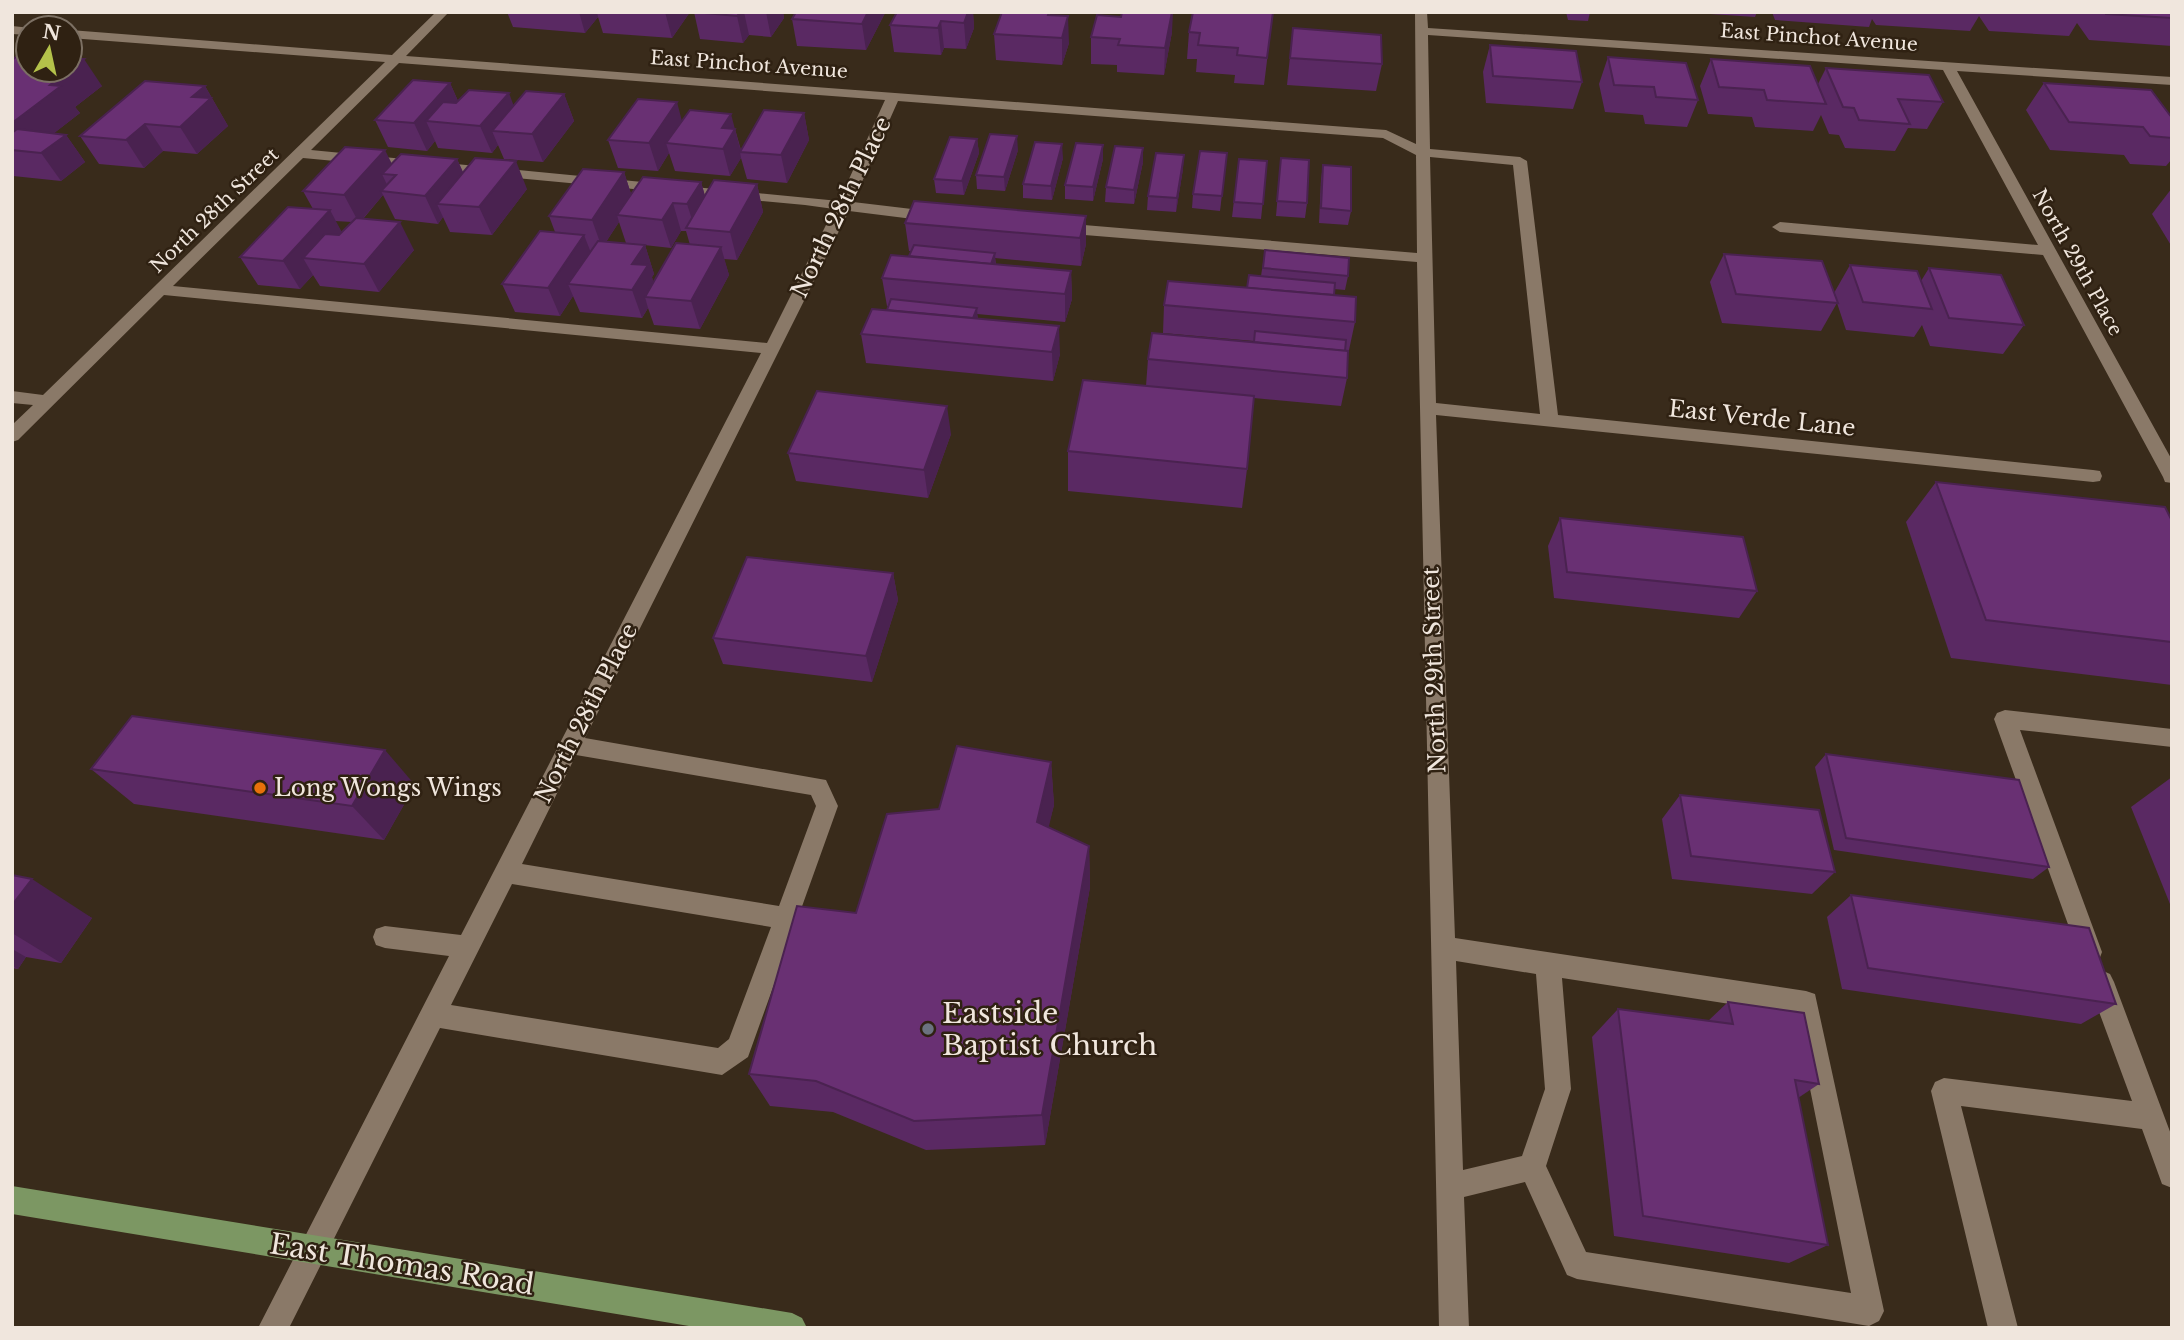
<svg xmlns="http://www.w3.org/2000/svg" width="2184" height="1340" viewBox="0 0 2184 1340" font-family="'Libre Baskerville',serif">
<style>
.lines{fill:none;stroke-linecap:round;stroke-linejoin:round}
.minor{fill:#8a7968;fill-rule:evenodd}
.major{fill:#7c9763;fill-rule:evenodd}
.wall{fill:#5a2963;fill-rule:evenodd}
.shaded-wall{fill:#4a2250}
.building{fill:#693073;stroke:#4a2250;stroke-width:2}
.food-dot{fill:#e8710a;stroke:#2f2112;stroke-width:2.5}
.worship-dot{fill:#6b7280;stroke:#2f2112;stroke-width:2.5}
.labels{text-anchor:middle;stroke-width:5;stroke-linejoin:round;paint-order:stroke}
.far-street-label{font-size:19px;fill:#f0e6dd;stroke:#2f2112}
.street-label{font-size:23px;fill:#f0e6dd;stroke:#2f2112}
.poi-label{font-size:23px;fill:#f0e6dd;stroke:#2f2112;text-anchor:start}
.near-poi-label{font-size:28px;fill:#f0e6dd;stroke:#2f2112;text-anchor:start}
.near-street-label{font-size:28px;fill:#f0e6dd;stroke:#2f2112}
</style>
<rect width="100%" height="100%" fill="#392b1b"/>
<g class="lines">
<g class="minor">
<path d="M436 12H449L406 56 1386 130 1416 144 1415 12H1427L1428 28 2172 77V85L1957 71 2172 460V483L2165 482 2163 477 2043 255 1780 232 1772 227 1780 222 2038 245 1943 70 1428 35 1430 149 1520 157 1527 161 1558 415 2093 470 2100 471 2102 476 2100 481 2093 482 1436 415 1455 938 1806 991 1815 994 1884 1311 1879 1321 1869 1326 1577 1279 1567 1275 1525 1182 1464 1197 1469 1328H1439L1417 262 1060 233 1052 228 1060 223 1417 253 1416 155 1383 138 898 101 853 202 937 212 945 217 937 222 849 211 585 738 826 780 838 806 748 1057 722 1075 440 1028 289 1328H258L449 956 385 948 376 945 373 937 376 929 385 926 461 935 761 353 164 295 18 440 12 442V425L33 405 12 403V391L43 395 385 62 70 38V30L392 55ZM399 63 885 100 839 201 311 150ZM1430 157 1513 165 1540 414 1436 403ZM303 158 805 205 834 209 767 343 173 286ZM576 755 811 795 816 806 779 906 522 864ZM512 884 771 927 729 1039 718 1048 451 1005ZM1456 961 1536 974 1545 1089 1522 1156 1463 1170ZM1562 978 1795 1014 1851 1293 1586 1252 1546 1166 1571 1089Z"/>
<polygon points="12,26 31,28 28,28 28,35 12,34"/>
<polygon points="2005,710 2172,729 2172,747 2020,730 2102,952 2099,960 2090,964 2081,960 2078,952 1994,719 1997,713"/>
<polygon points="2101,970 2110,974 2114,982 2172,1137 2172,1188 2162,1184 2142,1129 1961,1106 2018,1328 1988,1328 1931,1091 1935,1082 1944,1078 2132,1101 2088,982 2092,974"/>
</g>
<polygon class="major" points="12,1186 792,1313 802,1318 807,1328 701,1328 12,1214"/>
</g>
<g class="wall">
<polygon points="507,12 690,12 672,38 603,33 598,17 585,33 513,27"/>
<polygon points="694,12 783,12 784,18 771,37 749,35 743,43 700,39"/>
<polygon points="973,12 974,28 966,49 944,48 941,55 894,52 890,25"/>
<polygon points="1050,12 1050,15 1069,43 1062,65 996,60 994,34"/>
<polygon points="1273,12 1264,85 1234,83 1235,75 1196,72 1197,59 1187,59 1189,32 1225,13"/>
<polygon points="1566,12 1590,12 1588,21 1568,20"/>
<polygon points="1620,12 1657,12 1657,14"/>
<polygon points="1681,12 1757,12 1755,17"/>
<polygon points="1772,12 2172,12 2172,46 2089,40 2077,23 2069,36 1989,31 1979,16 1970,31 1876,25 1872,19 1869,27 1775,20"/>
<polygon points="885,13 866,50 797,46 792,19"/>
<polygon points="1293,28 1382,64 1376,91 1287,85"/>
<polygon points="1172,32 1164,75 1117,72 1117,65 1091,64 1091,37"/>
<polygon points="1490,45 1582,82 1573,109 1486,103 1483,72"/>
<polygon points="1608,57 1698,100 1687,127 1645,124 1643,115 1605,112 1599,84"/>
<polygon points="1711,59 1818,84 1826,68 1943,102 1927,129 1908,128 1895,151 1845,148 1839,135 1829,134 1821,115 1813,131 1755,127 1752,117 1708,114 1700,86"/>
<polygon points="12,60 102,86 75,107 80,113 54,133 66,135 85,162 61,181 13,176 12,174"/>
<polygon points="450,83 458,101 514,106 564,94 574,121 543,162 504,159 498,145 492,153 438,148 435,141 427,151 388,147 375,120"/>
<polygon points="2044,83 2172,118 2172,159 2166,166 2130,164 2124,155 2050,150 2026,110"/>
<polygon points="205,86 228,126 197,154 163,151 144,168 99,164 80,136"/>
<polygon points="804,113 809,140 787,183 747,179 741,158 730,176 675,171 669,153 658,171 618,168 608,140 682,121 735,129 741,150"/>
<polygon points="977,139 979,153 964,195 936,193 934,179"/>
<polygon points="1103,145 1103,159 1093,201 1065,199 1065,185"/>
<polygon points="1018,150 1005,191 977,189 976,175"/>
<polygon points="1227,153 1220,211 1192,208 1193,194"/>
<polygon points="1063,158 1052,200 1023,198 1023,184"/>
<polygon points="1281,158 1307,203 1305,218 1276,216"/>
<path d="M457 159 463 172 527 189 492 235 450 232 443 217 438 224 395 219 383 195 363 219 414 250 379 292 320 286 313 275 300 289 258 285 240 257 313 209 303 191 392 163ZM335 221 352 222 342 233Z"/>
<polygon points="1239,159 1267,161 1261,219 1232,217"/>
<polygon points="1143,162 1134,204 1105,202 1106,187"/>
<polygon points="1323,165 1351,211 1348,225 1319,223 1321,179"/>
<polygon points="1183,169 1176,212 1147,210 1148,196"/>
<path d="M624 172 631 194 701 182 705 196 757 184 763 212 737 260 724 259 729 275 700 329 654 325 648 308 642 318 580 312 573 296 560 316 515 312 502 284 555 232 549 216ZM619 222 626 243 671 248 681 231H686L690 245 653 282 652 277 654 274 645 245 606 242Z"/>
<polygon points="2172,188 2172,247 2152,214"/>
<polygon points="1086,216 1086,244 1081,266 995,258 996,264 1071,271 1072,299 1065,322 977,314 978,319 1060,354 1053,381 866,363 861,334 887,310 888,306 887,306 882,278 909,256 912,251 909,251 905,223"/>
<polygon points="1265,250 1348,276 1345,290 1334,289 1334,295 1355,322 1349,350 1345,350 1347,378 1341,406 1254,398 1247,469 1242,508 1068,491 1068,451 1146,386 1148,359 1254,342 1254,341 1163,333 1164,305 1247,288 1261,276"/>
<polygon points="1724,254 1834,293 1850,265 1921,281 1929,268 2024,325 2003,354 1930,346 1922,325 1914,337 1846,330 1837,303 1821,331 1722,323 1710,282"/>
<polygon points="951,434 928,498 796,481 788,453"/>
<polygon points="1936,482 2172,521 2172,685 1951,658 1906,522"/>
<polygon points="1560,518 1757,591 1739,618 1554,598 1548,546"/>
<polygon points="893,573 898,600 872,682 723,664 713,638"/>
<polygon points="1826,754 2049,867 2033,879 1834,850 1815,767"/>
<polygon points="1051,762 1054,805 1048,827 1089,846 1090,887 1045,1145 926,1150 833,1112 770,1106 749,1074 939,809"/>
<polygon points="91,769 415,785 384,840 134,804"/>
<polygon points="2172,777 2172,909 2131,807"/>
<polygon points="1680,795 1835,872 1812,894 1672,879 1662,819"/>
<polygon points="12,875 92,918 61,963 26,957 18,969 12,968"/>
<polygon points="1851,895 2116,1004 2081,1024 1842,989 1827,917"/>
<polygon points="1728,1002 1819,1084 1798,1098 1828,1245 1789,1263 1614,1236 1592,1037 1618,1009 1708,1021"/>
</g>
<g class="shaded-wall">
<polygon points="579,12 597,12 598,17 585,33"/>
<polygon points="665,12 690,12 672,38"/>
<polygon points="741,12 744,12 749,35 743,43 737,16"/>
<polygon points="766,12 783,12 784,18 771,37"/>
<polygon points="868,12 885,13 866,50 862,24"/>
<polygon points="968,12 973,12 974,28 966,49 964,23"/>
<polygon points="1172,12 1173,12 1172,32 1164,75 1165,48"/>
<polygon points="1068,16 1069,43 1062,65 1062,38"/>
<polygon points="941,21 944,48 941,55 938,28"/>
<polygon points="84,59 102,86 75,107 80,113 30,152 12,150 12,123 50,85"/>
<polygon points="450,83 462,110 426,121 435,141 427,151 414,123"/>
<polygon points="205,86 228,126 197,154 180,127 192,97"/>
<polygon points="509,93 519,120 492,131 498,145 492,153 480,126"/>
<polygon points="564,94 574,121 543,162 532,134"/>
<polygon points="677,102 684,129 666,143 669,153 658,171 649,143"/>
<polygon points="804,113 809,140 787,183 781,155"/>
<polygon points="731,114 741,152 740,152 741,158 730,176 723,149 722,128"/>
<polygon points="145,124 163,151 144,168 126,140"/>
<polygon points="66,135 85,162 61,181 41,153"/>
<polygon points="1017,136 1018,150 1005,191 1004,177"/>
<polygon points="977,139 979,153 964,195 962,181"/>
<polygon points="1062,144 1063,158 1052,200 1051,186"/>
<polygon points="1103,145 1103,159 1093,201 1093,187"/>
<polygon points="1143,148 1143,162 1134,204 1134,190"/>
<polygon points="385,150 399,178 396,175 382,174 389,189 381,191 383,195 359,223 344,195"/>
<polygon points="1184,155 1183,169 1176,212 1177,198"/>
<polygon points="457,159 469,186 437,204 443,217 438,224 425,196"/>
<polygon points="516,161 527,189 492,235 479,207"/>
<polygon points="624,172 633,200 617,215 619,222 602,248 592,220"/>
<polygon points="701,182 709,210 695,229 687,204"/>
<polygon points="757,184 763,212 737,260 730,232"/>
<polygon points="673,203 681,231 671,248 662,220"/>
<polygon points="330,210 345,238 303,258 313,275 300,289 283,261"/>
<polygon points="1086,216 1086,244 1081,266 1080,238"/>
<polygon points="400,222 414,250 379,292 364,264"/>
<polygon points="584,235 595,263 568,284 573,296 560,316 548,288"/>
<polygon points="645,245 654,274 652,277 657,293 645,297 648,308 642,318 632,290 632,264"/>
<polygon points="721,247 729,275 700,329 691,301"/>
<polygon points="995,253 996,268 989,271"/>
<polygon points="1071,271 1072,299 1065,322 1065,294"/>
<polygon points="977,308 978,322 970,328"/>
<polygon points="1059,326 1060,354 1053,381 1052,352"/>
<polygon points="947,406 951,434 928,498 924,470"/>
<polygon points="893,573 898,600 872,682 866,656"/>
<polygon points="385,750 415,785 384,840 352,806"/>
<polygon points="1051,762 1054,805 1040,864 1037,822"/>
<polygon points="1089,846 1090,887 1045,1145 1042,1115"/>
<polygon points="32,879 92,918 61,963 12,933 12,905"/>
<polygon points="12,949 26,957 18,969 12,966"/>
</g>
<g class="building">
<polygon points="694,12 741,12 737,16"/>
<polygon points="796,12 868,12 862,24 792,19"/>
<polygon points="897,12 968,12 964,23 941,21 938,28 890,25"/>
<polygon points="1002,12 1049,12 1048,15 1068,16 1062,38 994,34"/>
<polygon points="1122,12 1172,12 1165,48 1118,45 1120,39 1091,37 1097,15 1121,17"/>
<polygon points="1193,12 1273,12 1267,58 1237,55 1238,48 1198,45 1200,33 1189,32"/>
<polygon points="2105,12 2172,12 2172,18 2106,14"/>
<polygon points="1293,28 1381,35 1382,64 1290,58"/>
<polygon points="1490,45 1576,51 1582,82 1493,76"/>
<polygon points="20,54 28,54 28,70 69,70 50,85 61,86 12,123 12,60"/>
<polygon points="1608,57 1686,63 1698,100 1656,97 1654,87 1614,85"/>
<polygon points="70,58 84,59 70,69"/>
<polygon points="1711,59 1810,66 1826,104 1767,100 1764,90 1719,87"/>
<polygon points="1826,68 1929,75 1943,102 1898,99 1910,124 1859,120 1854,108 1843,107"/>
<polygon points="413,80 450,83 414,123 375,120"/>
<polygon points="145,81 205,86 192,97 211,98 180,127 145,124 126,140 80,136"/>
<polygon points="2044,83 2151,90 2172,118 2172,138 2150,136 2143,127 2069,122"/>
<polygon points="469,90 509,93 480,126 426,121 443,102 456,103"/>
<polygon points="526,91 564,94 532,134 492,131"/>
<polygon points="638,99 677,102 649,143 608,140"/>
<polygon points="690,110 731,114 722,128 735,129 723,149 666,143"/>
<polygon points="764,110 804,113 781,155 740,152"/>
<polygon points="17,129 66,135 41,153 12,150 12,133"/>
<polygon points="990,134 1017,136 1004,177 976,175"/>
<polygon points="950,137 977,139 962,181 934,179"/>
<polygon points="1035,142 1062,144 1051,186 1023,184"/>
<polygon points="1076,143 1103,145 1093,187 1065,185"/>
<polygon points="1115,146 1143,148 1134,190 1106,187"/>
<polygon points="345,147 385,150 344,195 303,191"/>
<polygon points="1200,151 1227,153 1222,196 1193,194"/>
<polygon points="1156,153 1184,155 1177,198 1148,196"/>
<polygon points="401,154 457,159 425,196 381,191 396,175 382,174"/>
<polygon points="475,158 516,161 479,207 437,204"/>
<polygon points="1281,158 1309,160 1307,203 1277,201"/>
<polygon points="1239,159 1267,161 1263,204 1234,202"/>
<polygon points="1323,165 1351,167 1351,211 1321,208"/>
<polygon points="583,169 624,172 592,220 549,216"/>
<polygon points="643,177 701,182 687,204 673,203 662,220 617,215"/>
<polygon points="714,180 757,184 730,232 686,228"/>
<polygon points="914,201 1086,216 1080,238 905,223"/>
<polygon points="288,207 330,210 283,261 240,257"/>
<polygon points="356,218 400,222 364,264 303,258 325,234 339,235"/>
<polygon points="540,231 584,235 548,288 502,284"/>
<polygon points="598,241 645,245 632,264 648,265 632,290 568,284"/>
<polygon points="676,243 721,247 691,301 645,297"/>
<polygon points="914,245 995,253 991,264 909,256"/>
<polygon points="1265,250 1349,258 1348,276 1263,268"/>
<polygon points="1724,254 1822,261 1838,303 1736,294"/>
<polygon points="891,255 1071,271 1065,294 882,278"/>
<polygon points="1850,265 1917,271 1932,309 1863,302"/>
<polygon points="1929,268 2001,275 2024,325 1949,318"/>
<polygon points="1249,275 1335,283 1334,295 1247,288"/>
<polygon points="1168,281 1356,297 1355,322 1164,305"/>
<polygon points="891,299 977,308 973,318 887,310"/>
<polygon points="872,309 1059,326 1052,352 861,334"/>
<polygon points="1255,331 1346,340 1345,351 1254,342"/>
<polygon points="1152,333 1348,351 1347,378 1148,359"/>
<polygon points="1083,380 1254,396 1247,469 1068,451"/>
<polygon points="817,391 947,406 924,470 788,453"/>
<polygon points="1936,482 2165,507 2172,521 2172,642 1986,620"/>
<polygon points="1560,518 1743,537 1757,591 1567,572"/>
<polygon points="747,557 893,573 866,656 713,638"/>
<polygon points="132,716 385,750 352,806 91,769"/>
<polygon points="957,746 1051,762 1037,822 1089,846 1042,1115 914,1121 816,1081 749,1074 797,906 856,913 887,814 939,809"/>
<polygon points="1826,754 2019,780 2049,867 1846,838"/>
<polygon points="1680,795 1819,810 1835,872 1691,856"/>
<polygon points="12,875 32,879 12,905"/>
<polygon points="1851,895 2089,928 2116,1004 1868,968"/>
<polygon points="1728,1002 1804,1013 1819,1084 1795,1080 1828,1245 1643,1216 1618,1009 1733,1024"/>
</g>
<circle class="food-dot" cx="260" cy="788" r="7"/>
<circle class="worship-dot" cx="928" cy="1029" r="7"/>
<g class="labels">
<g class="far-street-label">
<text transform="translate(1819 37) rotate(4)" y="7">East Pinchot Avenue</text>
<text transform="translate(749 64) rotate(4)" y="7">East Pinchot Avenue</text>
<text transform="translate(214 210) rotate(-44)" y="7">North 28th Street</text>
<text transform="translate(2078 262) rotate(61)" y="7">North 29th Place</text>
</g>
<g class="street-label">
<text transform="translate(841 207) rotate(-64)" y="8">North 28th Place</text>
<text transform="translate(1762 418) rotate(6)" y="8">East Verde Lane</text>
<text transform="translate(1434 670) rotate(-92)" y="8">North 29th Street</text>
<text transform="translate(586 713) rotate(-63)" y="8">North 28th Place</text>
</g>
<g class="poi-label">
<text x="274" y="796">Long Wongs Wings</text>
</g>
<g class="near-poi-label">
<text x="942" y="1023">Eastside<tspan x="942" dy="32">Baptist Church</tspan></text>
</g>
<g class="near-street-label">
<text transform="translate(402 1264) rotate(9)" y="10">East Thomas Road</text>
</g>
</g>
<rect width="2184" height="1340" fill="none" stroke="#f0e6dd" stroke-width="28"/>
<g transform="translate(49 49) rotate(9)"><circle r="33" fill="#2f2112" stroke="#7c7063" stroke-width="2"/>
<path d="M0-5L12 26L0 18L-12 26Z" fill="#b4c24a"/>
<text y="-10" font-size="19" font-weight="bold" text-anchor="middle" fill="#f0e6dd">N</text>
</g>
</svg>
